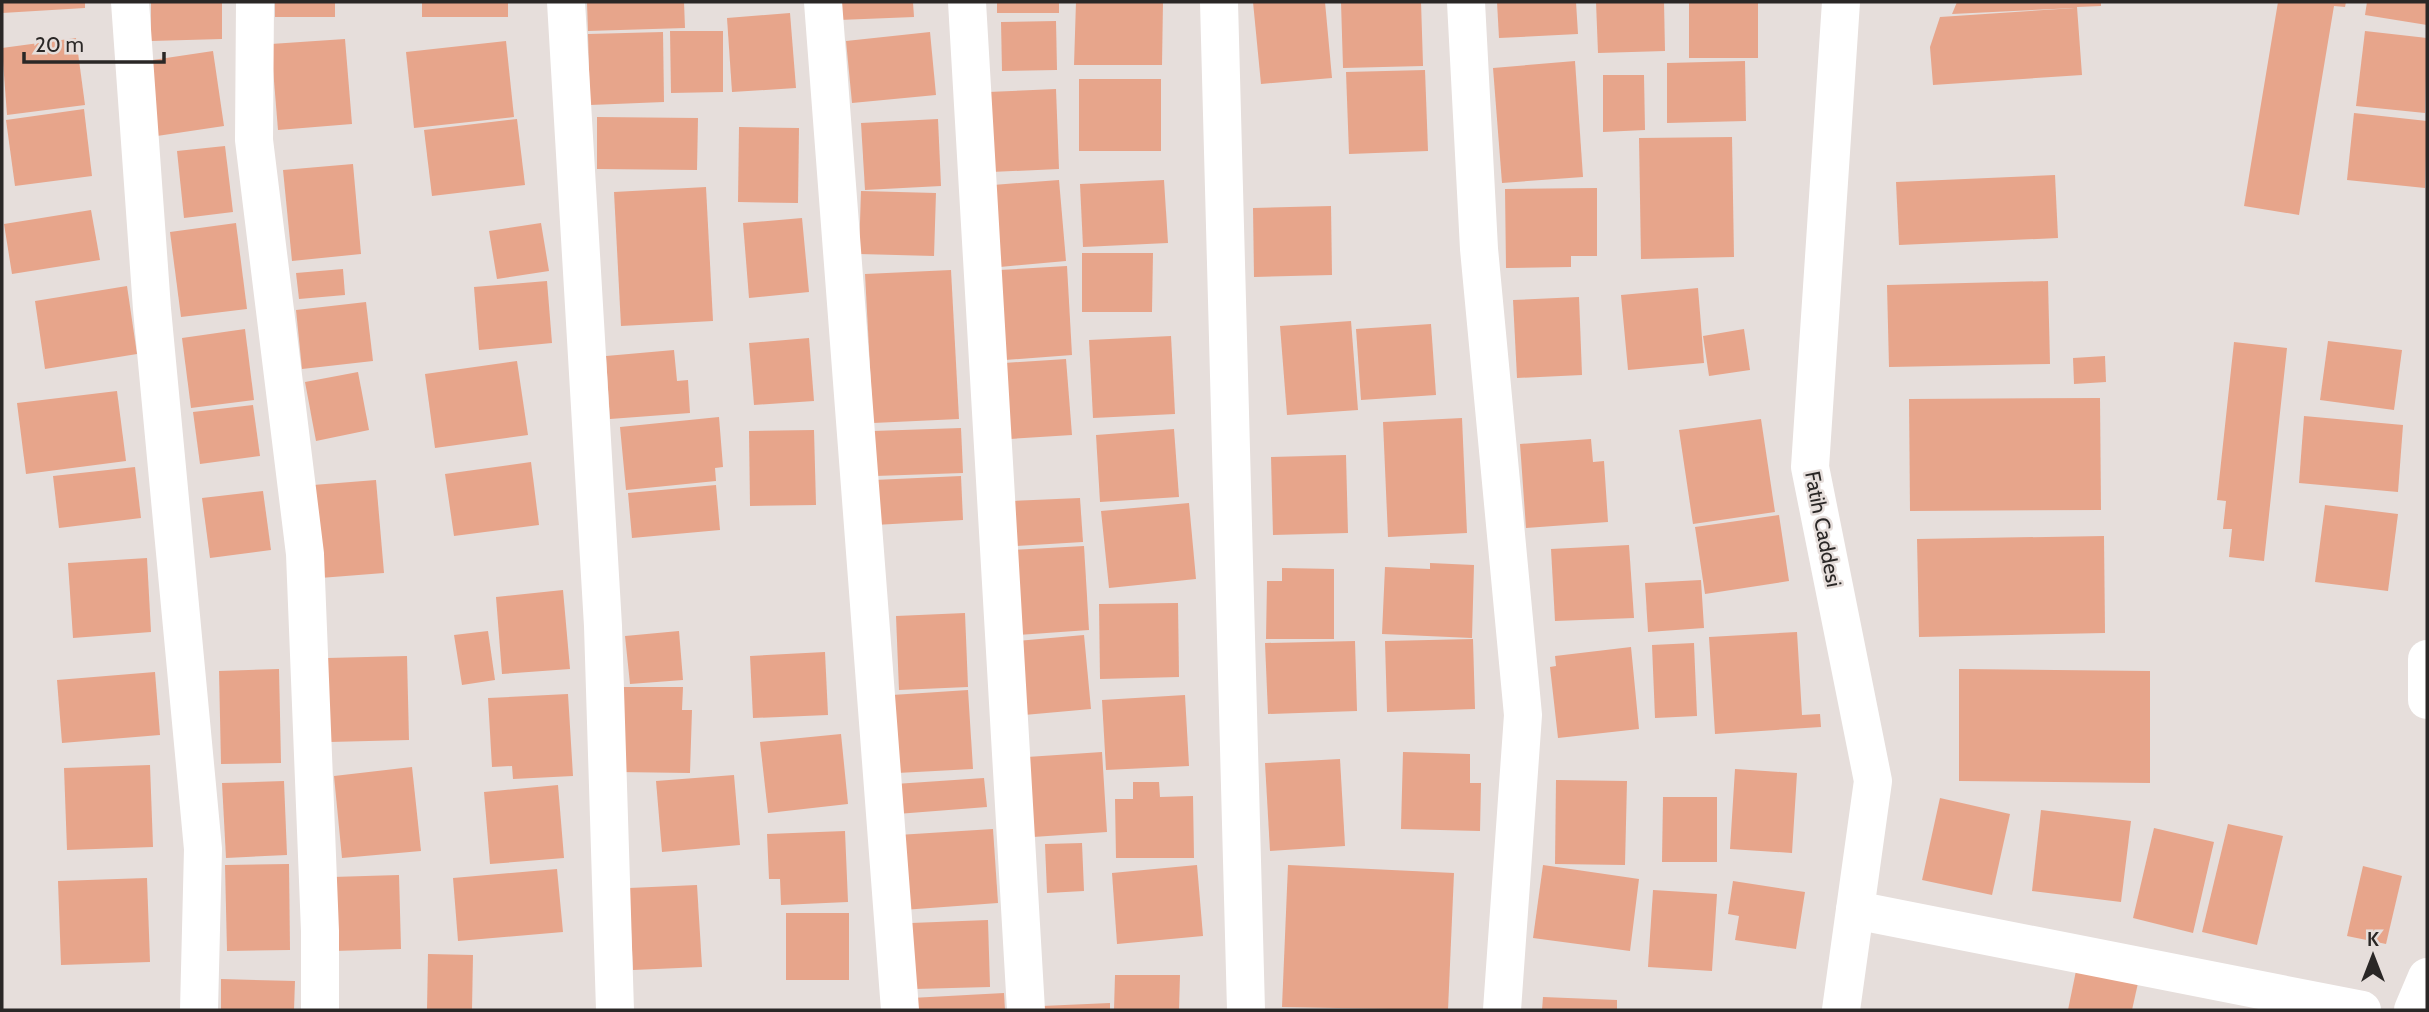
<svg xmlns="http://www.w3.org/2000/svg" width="2429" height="1012" viewBox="0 0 2429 1012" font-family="Cabin,sans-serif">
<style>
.building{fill:#e7a58b}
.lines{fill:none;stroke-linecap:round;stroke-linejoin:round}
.minor{stroke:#fff;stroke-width:38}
.labels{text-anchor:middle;stroke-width:5;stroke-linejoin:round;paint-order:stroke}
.street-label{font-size:21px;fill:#2a2726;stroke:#e6dedb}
</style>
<rect width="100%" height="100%" fill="#e6dedb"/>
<g class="building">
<polygon points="2,2 85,2 85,8 2,13"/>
<polygon points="151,2 222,2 222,39 151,41"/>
<rect x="275" y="2" width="60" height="15"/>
<rect x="422" y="2" width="86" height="15"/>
<polygon points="587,2 684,2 685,28 588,31"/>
<polygon points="838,2 913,2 914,17 839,20"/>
<rect x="997" y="2" width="62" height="11"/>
<polygon points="1076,2 1163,2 1162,65 1074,65"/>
<polygon points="1253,2 1325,2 1332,78 1261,84"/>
<polygon points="1341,2 1421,2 1423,66 1343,68"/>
<polygon points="1497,2 1576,2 1578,34 1499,38"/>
<polygon points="1596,2 1664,2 1665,51 1598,53"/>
<rect x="1689" y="2" width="69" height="56"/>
<polygon points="1957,2 2101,2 2101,6 2077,7 2082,75 1933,85 1930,47 1940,17 2075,8 1952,14"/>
<polygon points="2278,2 2346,2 2345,7 2334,6 2299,215 2244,206"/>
<polygon points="2367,2 2427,2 2427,25 2365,15"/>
<polygon points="790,13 796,88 732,92 727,18"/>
<polygon points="1056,21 1057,70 1002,71 1001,22"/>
<polygon points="670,31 723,31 723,92 671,93"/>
<polygon points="2365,31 2427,38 2425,113 2356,106"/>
<polygon points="663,32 664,102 590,105 588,34"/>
<polygon points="930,32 936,95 852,103 846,41"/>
<polygon points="76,38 85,105 7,115 2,48"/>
<polygon points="345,39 352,124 278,130 271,44"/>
<polygon points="506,41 514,117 414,128 406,52"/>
<polygon points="213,51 224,126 157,136 146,61"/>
<polygon points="1575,61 1583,177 1502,183 1493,68"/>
<polygon points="1745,61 1746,121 1667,123 1667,63"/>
<polygon points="1425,70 1428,151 1349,154 1346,72"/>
<polygon points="1603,75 1644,75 1645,130 1603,132"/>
<rect x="1079" y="79" width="82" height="72"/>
<polygon points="1056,89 1059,169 991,172 988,92"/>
<polygon points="84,109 92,176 15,186 6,120"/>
<polygon points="2354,113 2427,121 2425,188 2347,180"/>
<polygon points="597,117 698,118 697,170 597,169"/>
<polygon points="517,119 525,185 432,196 424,130"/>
<polygon points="938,119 941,186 865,190 861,123"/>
<polygon points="739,127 799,128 798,203 738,202"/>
<polygon points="1732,137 1734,257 1641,259 1639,138"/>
<polygon points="225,146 233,212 184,218 177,151"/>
<polygon points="353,164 361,254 292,261 283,170"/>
<polygon points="2055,175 2058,238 1899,245 1896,182"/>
<polygon points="1059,180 1066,261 1000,267 993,185"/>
<polygon points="1164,180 1168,243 1083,247 1080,184"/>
<polygon points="706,187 713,321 621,326 614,192"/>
<polygon points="1597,188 1597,256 1571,256 1571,267 1506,268 1505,189"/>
<polygon points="861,191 936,193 934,256 859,254"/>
<polygon points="1331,206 1332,275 1254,277 1253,208"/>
<polygon points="91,210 100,260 12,274 4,224"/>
<polygon points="802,218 809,292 749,298 743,223"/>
<polygon points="236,223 247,309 181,317 170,232"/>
<polygon points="541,223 549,271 497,279 489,231"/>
<polygon points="1082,253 1153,253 1152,312 1082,312"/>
<polygon points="1067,266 1072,355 1005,360 999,270"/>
<polygon points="343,269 345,295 299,299 296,273"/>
<polygon points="951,270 959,419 873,423 865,274"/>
<polygon points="547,281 552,343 479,350 474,287"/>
<polygon points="2048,281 2050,364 1889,367 1887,285"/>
<polygon points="127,286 137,354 45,369 35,301"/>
<polygon points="1698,288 1704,363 1628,370 1621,295"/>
<polygon points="1579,297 1582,375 1517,378 1513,300"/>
<polygon points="366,302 373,361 302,369 296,310"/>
<polygon points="1351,321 1358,410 1287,415 1280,326"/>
<polygon points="1431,324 1436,395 1361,400 1356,329"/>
<polygon points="245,329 254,400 191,408 182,338"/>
<polygon points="1744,329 1750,370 1709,376 1703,336"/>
<polygon points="1171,336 1175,414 1093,418 1089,340"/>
<polygon points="809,338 814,401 754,405 749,343"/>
<polygon points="2328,341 2402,350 2394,410 2320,400"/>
<polygon points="2234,342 2287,348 2264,561 2229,557 2232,529 2223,529 2226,501 2217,500"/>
<polygon points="674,350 677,381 688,380 690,413 610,419 606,356"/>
<polygon points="2105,356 2106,382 2074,384 2073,358"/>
<polygon points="1066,359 1072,435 1010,439 1004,363"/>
<polygon points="517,361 528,435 435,448 425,374"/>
<polygon points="358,372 369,430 316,441 305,382"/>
<polygon points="117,391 126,461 26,474 17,403"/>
<polygon points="2100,398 2101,510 1910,511 1909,399"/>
<polygon points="253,405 260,456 200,464 193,412"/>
<polygon points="2304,416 2403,425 2398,492 2299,483"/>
<polygon points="719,417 723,467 715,468 716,481 626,490 620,427"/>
<polygon points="1462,418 1467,533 1388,537 1383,422"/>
<polygon points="1761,419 1775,512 1693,524 1679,430"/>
<polygon points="961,428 963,473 875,476 873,431"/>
<polygon points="1174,429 1179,497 1100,502 1096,435"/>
<polygon points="814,430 816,505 750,506 749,431"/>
<polygon points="1591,439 1593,462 1604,461 1608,522 1526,528 1520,444"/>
<polygon points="1346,455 1348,533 1273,535 1271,457"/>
<polygon points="531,462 539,525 454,536 445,474"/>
<polygon points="135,467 141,518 59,528 53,476"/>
<polygon points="961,476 963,520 875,525 874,480"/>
<polygon points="376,480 384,573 320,578 313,485"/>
<polygon points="716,485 720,530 632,538 628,493"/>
<polygon points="263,491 271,550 210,558 202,498"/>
<polygon points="1080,498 1083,542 1016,546 1013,501"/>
<polygon points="1189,503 1196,579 1109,588 1101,511"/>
<polygon points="2325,505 2398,514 2388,591 2315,582"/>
<polygon points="1779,515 1789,581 1705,594 1695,527"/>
<polygon points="2104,536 2105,633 1919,637 1917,539"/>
<polygon points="1629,545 1634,618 1555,621 1551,549"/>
<polygon points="1084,546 1089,630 1018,635 1013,550"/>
<polygon points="147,558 151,632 73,638 68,563"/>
<polygon points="1430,563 1474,565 1472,638 1382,634 1385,567 1430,569"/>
<polygon points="1282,568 1334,569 1334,639 1266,639 1267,581 1282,581"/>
<polygon points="1701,580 1704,628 1648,632 1645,583"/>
<polygon points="563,590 570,669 502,674 496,597"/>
<polygon points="1178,603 1179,677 1100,679 1099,604"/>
<polygon points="965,613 968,687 899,690 896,616"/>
<polygon points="488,631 495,680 462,685 454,635"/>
<polygon points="679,631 683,680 630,684 625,636"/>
<polygon points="1797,632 1802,715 1820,714 1821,727 1715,734 1709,637"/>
<polygon points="1084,635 1091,709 1024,715 1017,641"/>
<polygon points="1473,639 1475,709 1387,712 1385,641"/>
<polygon points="1355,641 1357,711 1268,714 1265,643"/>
<polygon points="1694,643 1697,716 1655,718 1652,645"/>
<polygon points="1631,647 1639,729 1558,738 1550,667 1556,666 1555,656"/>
<polygon points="825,652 828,715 753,718 750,656"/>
<polygon points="407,656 409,740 329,742 327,658"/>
<polygon points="279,669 281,763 221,764 219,671"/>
<polygon points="1959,669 2150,671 2150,783 1959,781"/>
<polygon points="155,672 160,735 62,743 57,680"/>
<polygon points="619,687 683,687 682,710 692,710 690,773 617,772"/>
<polygon points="968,690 973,769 897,773 892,695"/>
<polygon points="568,694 573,776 513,779 512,766 492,767 488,698"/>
<polygon points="1185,695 1189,766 1106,770 1102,700"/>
<polygon points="841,734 848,804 768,813 760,742"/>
<polygon points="1102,752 1107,832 1033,837 1027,757"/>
<polygon points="1403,752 1470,754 1470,783 1481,783 1480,831 1401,829"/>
<polygon points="1340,759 1345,846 1270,851 1265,763"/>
<polygon points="150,765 153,847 67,850 64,768"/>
<polygon points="412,767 421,851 342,858 334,776"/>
<polygon points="1735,769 1797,773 1792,853 1730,849"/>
<polygon points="734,775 740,845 662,852 656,781"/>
<polygon points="984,778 987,807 897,814 895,784"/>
<polygon points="1556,780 1627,781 1625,865 1555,864"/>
<polygon points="284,781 287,855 226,858 222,783"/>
<polygon points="1133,782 1159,782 1160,797 1193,796 1194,858 1116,858 1115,799 1133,799"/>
<polygon points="558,785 564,858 490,864 484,792"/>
<polygon points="1663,797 1717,797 1717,862 1662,862"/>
<polygon points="1940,798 2010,814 1992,895 1922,880"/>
<polygon points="2041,810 2131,821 2121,902 2032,891"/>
<polygon points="2228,824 2283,836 2257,945 2202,932"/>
<polygon points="2154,828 2214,842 2193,933 2133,918"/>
<polygon points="993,829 998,903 903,910 898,835"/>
<polygon points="845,831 848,902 781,905 780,879 769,879 767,834"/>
<polygon points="1082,843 1084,891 1047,893 1045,844"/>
<polygon points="289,864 290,950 227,951 225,865"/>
<polygon points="1197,865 1203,936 1117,944 1112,873"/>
<polygon points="1288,865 1454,873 1448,1010 1282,1007"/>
<polygon points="1543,865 1639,879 1630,951 1533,938"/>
<polygon points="2363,866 2402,876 2386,944 2347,936"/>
<polygon points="557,869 563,932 458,941 453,878"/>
<polygon points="399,875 401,949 334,951 332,877"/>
<polygon points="147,878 150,962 61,965 58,881"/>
<polygon points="1733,881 1805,892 1796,949 1735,940 1739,916 1728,914"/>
<polygon points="697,885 702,967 633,970 629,888"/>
<polygon points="1653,890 1717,894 1712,971 1648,967"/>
<rect x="786" y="913" width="63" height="67"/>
<polygon points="988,920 990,987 914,989 911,923"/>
<polygon points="428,954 473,955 472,1010 427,1010"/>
<polygon points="2078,961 2140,974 2132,1010 2068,1010"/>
<polygon points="1115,975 1180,975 1179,1010 1114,1010"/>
<polygon points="221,979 295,981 294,1010 221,1010"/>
<polygon points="1004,993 1005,1010 912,1010 911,998"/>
<polygon points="1543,997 1617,1000 1617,1010 1542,1010"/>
<polygon points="1110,1003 1110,1010 1042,1010 1042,1006"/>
</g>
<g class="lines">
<g class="minor">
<polyline points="130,2 152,309 203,849 199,1010"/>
<polyline points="255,2 254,140 305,554 320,931 320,1010"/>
<polyline points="566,2 603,626 615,1010"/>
<polyline points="823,2 900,1010"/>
<polyline points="967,2 1026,1010"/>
<polyline points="1219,2 1246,1010"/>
<polyline points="1466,2 1479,249 1523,715 1502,1010"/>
<polyline points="2427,659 2427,700"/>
<polyline points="1855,910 2362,1010"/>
<polyline points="1841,1010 1873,781 1810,467 1841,2"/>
<polyline points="2413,1010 2427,977"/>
</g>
</g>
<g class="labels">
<g class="street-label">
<text transform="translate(1823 529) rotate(79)" y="7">Fatih Caddesi</text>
</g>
</g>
<rect width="2429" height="1012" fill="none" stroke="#2a2726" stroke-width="7"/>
<g transform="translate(2373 956)" stroke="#e6dedb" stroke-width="5" paint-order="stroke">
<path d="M0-5L12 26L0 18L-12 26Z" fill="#2a2726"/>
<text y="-10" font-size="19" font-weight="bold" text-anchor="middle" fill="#2a2726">K</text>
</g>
<path d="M24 52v10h140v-10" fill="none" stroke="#2a2726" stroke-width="3.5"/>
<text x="35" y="52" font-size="21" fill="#2a2726" stroke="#e6dedb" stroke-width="5" paint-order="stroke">20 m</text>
</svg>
